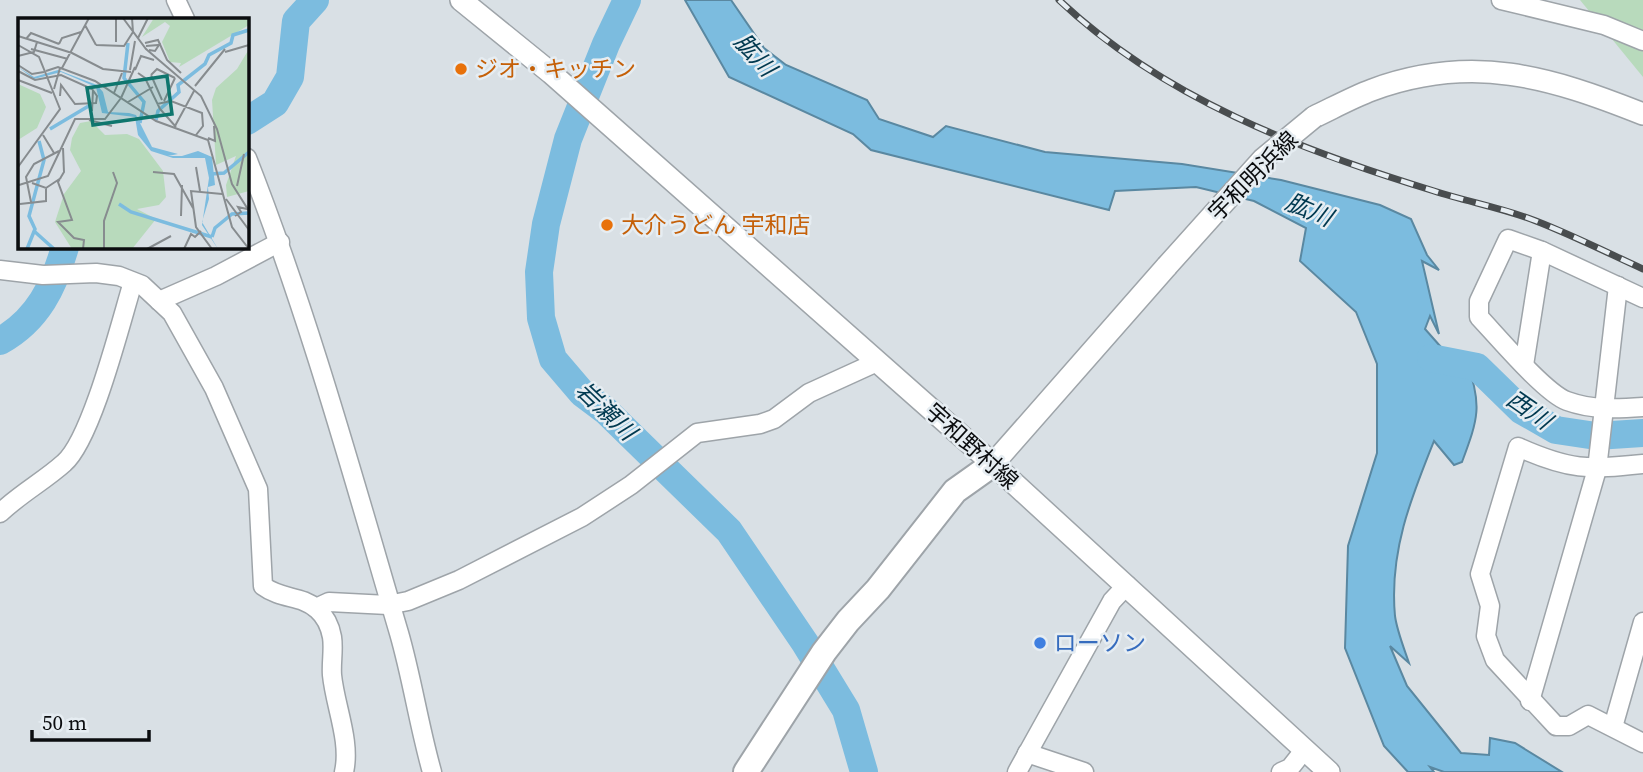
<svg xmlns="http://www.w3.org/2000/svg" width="1643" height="772" viewBox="0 0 1643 772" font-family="'Source Serif 4','Noto Sans JP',serif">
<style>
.green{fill:#b8dabc}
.water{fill:#7cbcdf;stroke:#5a88a1;stroke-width:2}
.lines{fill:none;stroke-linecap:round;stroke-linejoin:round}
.river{stroke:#7cbcdf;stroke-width:28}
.minor-casing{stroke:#9ea4a9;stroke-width:21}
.major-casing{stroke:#9ea4a9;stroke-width:24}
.highway-casing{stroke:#9ea4a9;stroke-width:28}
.minor{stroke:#fff;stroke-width:18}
.major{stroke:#fff;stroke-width:21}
.highway{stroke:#fff;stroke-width:24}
.rail-casing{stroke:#494d4f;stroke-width:7}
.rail{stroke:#e6edf2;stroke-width:4.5;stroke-dasharray:13;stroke-linecap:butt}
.major-bridge-casing{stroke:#9ea4a9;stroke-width:24;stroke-linecap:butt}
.major-bridge{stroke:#fff;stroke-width:21}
.food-dot{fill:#e8710a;stroke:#e6edf2;stroke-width:2.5}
.shop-dot{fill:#3f7fe0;stroke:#e6edf2;stroke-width:2.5}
.labels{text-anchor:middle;stroke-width:5;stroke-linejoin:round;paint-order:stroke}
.food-label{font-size:23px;fill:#c56008;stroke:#e6edf2;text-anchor:start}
.street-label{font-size:23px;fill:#0b0d0f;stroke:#e6edf2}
.shop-label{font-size:23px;fill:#366cbe;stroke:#e6edf2;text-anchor:start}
.water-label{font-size:24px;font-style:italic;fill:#003950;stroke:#e6edf2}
.inset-river{fill:none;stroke:#7cbcdf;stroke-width:3.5}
.inset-road{fill:none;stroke:#878c8f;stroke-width:2}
.view{fill:#0f766e;fill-opacity:0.15;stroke:#0f766e;stroke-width:3.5}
.inset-edge{fill:none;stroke:#0b0d0f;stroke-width:3.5}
</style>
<rect width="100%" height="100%" fill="#d9e0e5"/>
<polygon class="green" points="1580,0 1643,0 1643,77"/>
<path class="water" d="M685 0H731L764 48 786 65 867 100 879 119 933 137 946 126 1045 152 1182 164 1281 180 1380 205 1411 219 1427 255 1439 270 1422 261 1439 334 1430 316 1425 329 1448 355 1466 360C1483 405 1478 419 1462 462L1454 465 1434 441C1411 498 1389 552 1395 616 1397 631 1404 648 1409 663L1390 646 1407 686 1461 753 1489 755 1490 738 1515 743 1562 772H1444L1430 767 1434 772H1408L1384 746 1345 648 1348 546 1377 453V364L1356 312 1300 261 1306 228 1254 201 1196 187 1115 191 1109 210 871 150 853 134 729 77Z"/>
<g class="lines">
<g class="river">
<polyline points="627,0 606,44 568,139 546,224 539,272 541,318 553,359 582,393 606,411 729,531 805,643 846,710 864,772"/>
<polyline points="247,121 275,103 290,77 296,21 315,0"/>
<path d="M0 341C38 320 54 286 65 247"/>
<polyline points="1431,358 1477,367 1521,410 1556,430 1596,436 1643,433"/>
</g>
<defs>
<g id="minor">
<polyline points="176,0 185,19"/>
<polyline points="1501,0 1604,25 1643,41"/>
<path d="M247 158C308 313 352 473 399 633 412 678 419 726 432 772"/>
<path d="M0 270 43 275 96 273 119 276 142 285 172 313 214 388 258 489 263 586C282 600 301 595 317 609 325 616 330 626 332 637 334 649 331 663 332 675 335 706 351 741 344 772"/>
<path d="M1643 298 1542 251 1508 239 1479 301V317C1497 336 1545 393 1567 401 1592 410 1616 409 1643 407"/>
<polyline points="159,301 216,276 280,242"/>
<polyline points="1524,365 1542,251"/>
<path d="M1643 464C1588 470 1569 470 1518 447L1480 574 1490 606 1486 636 1495 660 1556 726H1569L1588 715 1643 743"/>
<path d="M0 513C21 493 44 481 64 463 92 439 121 321 133 282"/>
<polyline points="316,608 329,602 388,605 408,601 459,580 582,517 631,485 697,433 760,424 774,419 809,393 877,362"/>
<polyline points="1530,701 1597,469 1618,286"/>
<polyline points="1613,727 1643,622"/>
<polyline points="1027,753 1084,772"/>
<polyline points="1017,772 1112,601 1127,585"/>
<polyline points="1281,772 1290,768 1305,749"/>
</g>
<g id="major">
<polyline points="461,0 551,73 993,464 1329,772"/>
<path d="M1314 117C1333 108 1353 97 1372 90 1472 53 1550 77 1643 114"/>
<polyline points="993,464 1167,266"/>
</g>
<polyline id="highway" points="746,772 824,652 848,621 878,589 955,491 993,464"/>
</defs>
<use href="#minor" class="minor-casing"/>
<use href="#major" class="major-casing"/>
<use href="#highway" class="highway-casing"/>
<use href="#minor" class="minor"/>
<use href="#major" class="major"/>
<use href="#highway" class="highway"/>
<defs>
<path id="rail" d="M1059 0C1163 98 1300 150 1434 191 1468 202 1503 208 1536 221 1572 235 1608 253 1643 269"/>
</defs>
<use href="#rail" class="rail-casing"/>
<use href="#rail" class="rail"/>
<defs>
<polyline id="major-bridge" points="1167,266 1263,159 1314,117"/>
</defs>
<use href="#major-bridge" class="major-bridge-casing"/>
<use href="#major-bridge" class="major-bridge"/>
</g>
<g class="food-dot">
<circle cx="461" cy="69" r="7"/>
<circle cx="607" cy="225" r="7"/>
</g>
<circle class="shop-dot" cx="1040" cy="643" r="7"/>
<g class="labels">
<g class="food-label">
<text x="475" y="77">ジオ・キッチン</text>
<text x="621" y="233">大介うどん 宇和店</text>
</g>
<g class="street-label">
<text transform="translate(1253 176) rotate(-45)" y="8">宇和明浜線</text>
<text transform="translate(972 446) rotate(42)" y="8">宇和野村線</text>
</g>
<g class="shop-label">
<text x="1054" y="651">ローソン</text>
</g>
<g class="water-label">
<text transform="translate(755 55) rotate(48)" y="8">肱川</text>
<text transform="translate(1309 210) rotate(23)" y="8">肱川</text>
<text transform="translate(1529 410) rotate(35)" y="8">西川</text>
<text transform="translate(606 411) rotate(44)" y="8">岩瀬川</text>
</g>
</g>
<g transform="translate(18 18)">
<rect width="231" height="231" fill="#d9e0e5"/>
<path d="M136 0H231V7L161 49 163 45 152 44 144 24 152 8 147 4 124 19ZM231 31V173L209 179 208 167 218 138 198 147 194 82 198 70 219 51ZM0 66 22 76 28 89 19 110 0 122ZM73 103 87 117 109 116 121 121 145 153 148 179 141 187 119 191 138 201 114 231H54L37 204 46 176 63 153 52 132 54 120 62 105Z" fill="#b8dabc"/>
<path d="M0 49 16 59 40 52 79 67 85 74 90 94 111 95 118 97 134 129 160 136 150 138H164L180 133 194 139 197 167 190 169 191 181 184 204 200 231 184 207 191 160 187 140H155L133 133 120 117 117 99 84 95 78 69 43 54 16 61Z" fill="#7cbcdf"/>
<path class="inset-river" d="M110 25 106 60 126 84 122 105M138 102 140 93 161 74 160 67 187 46 191 37 213 25 215 17 231 12M32 111 74 86M193 156 206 155 231 134M101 186 113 194 194 219M16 213 36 231M194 219 197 210 214 196 231 195M9 231 17 211 11 198 26 142 21 123"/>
<path class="inset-road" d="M72 0H99M98 0V24M105 0 128 31 183 78 199 111 214 166 231 193M67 7 78 27M0 18 54 35 85 51 113 54M120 20 130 0M8 21 13 15 41 26M127 25 140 22 149 42 163 55M41 26 44 20 63 14M0 27 21 39 42 91 0 149M78 27 106 28 115 14 114 0M128 28 141 27 137 33 131 32M13 31 50 41M207 34 231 27M0 38 16 34 19 24M0 47 14 56 26 54M44 50 71 0M112 52 117 23M117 52 123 38 136 42M0 53 17 62 43 57 74 71 79 78 78 85 57 86 43 67 42 78M28 53 40 49 77 63 138 103 190 122 214 209 231 231M120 55 127 60 142 91 158 109M133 57 144 82M133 57 139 51 157 60M0 62 34 75M177 68 207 31M36 71 42 50M96 75 104 55M103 80 117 49M146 83 157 60M110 84 135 69M139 86 153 83 184 95 185 108 178 117M74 93 75 72M71 102 94 108M157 108 176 73M25 117 36 135M190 120 197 123 196 108M45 130 46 154 40 164 54 202 40 204 56 220 66 222 65 231M178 149 182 173M135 154 156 156 175 190M0 161 1 231M14 165 28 170 43 160M1 167 30 158 57 101H87L103 80M219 168 226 136M208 181 231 212M13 184 8 159 16 146 41 133M2 186 28 183V170M163 198 164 167M217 198 223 194 220 189 229 191M86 231V203L99 165 95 154M129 231 153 218M166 231 173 216 177 219 183 213M194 231 178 209 173 173 204 176"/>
<path class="view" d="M149 58 154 96 75 107 69 70Z"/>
<rect width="231" height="231" class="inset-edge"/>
</g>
<path d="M32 730v10h117v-10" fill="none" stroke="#0b0d0f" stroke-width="3.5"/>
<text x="42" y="730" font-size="21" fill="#0b0d0f" stroke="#e6edf2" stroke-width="5" paint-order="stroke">50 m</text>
</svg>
